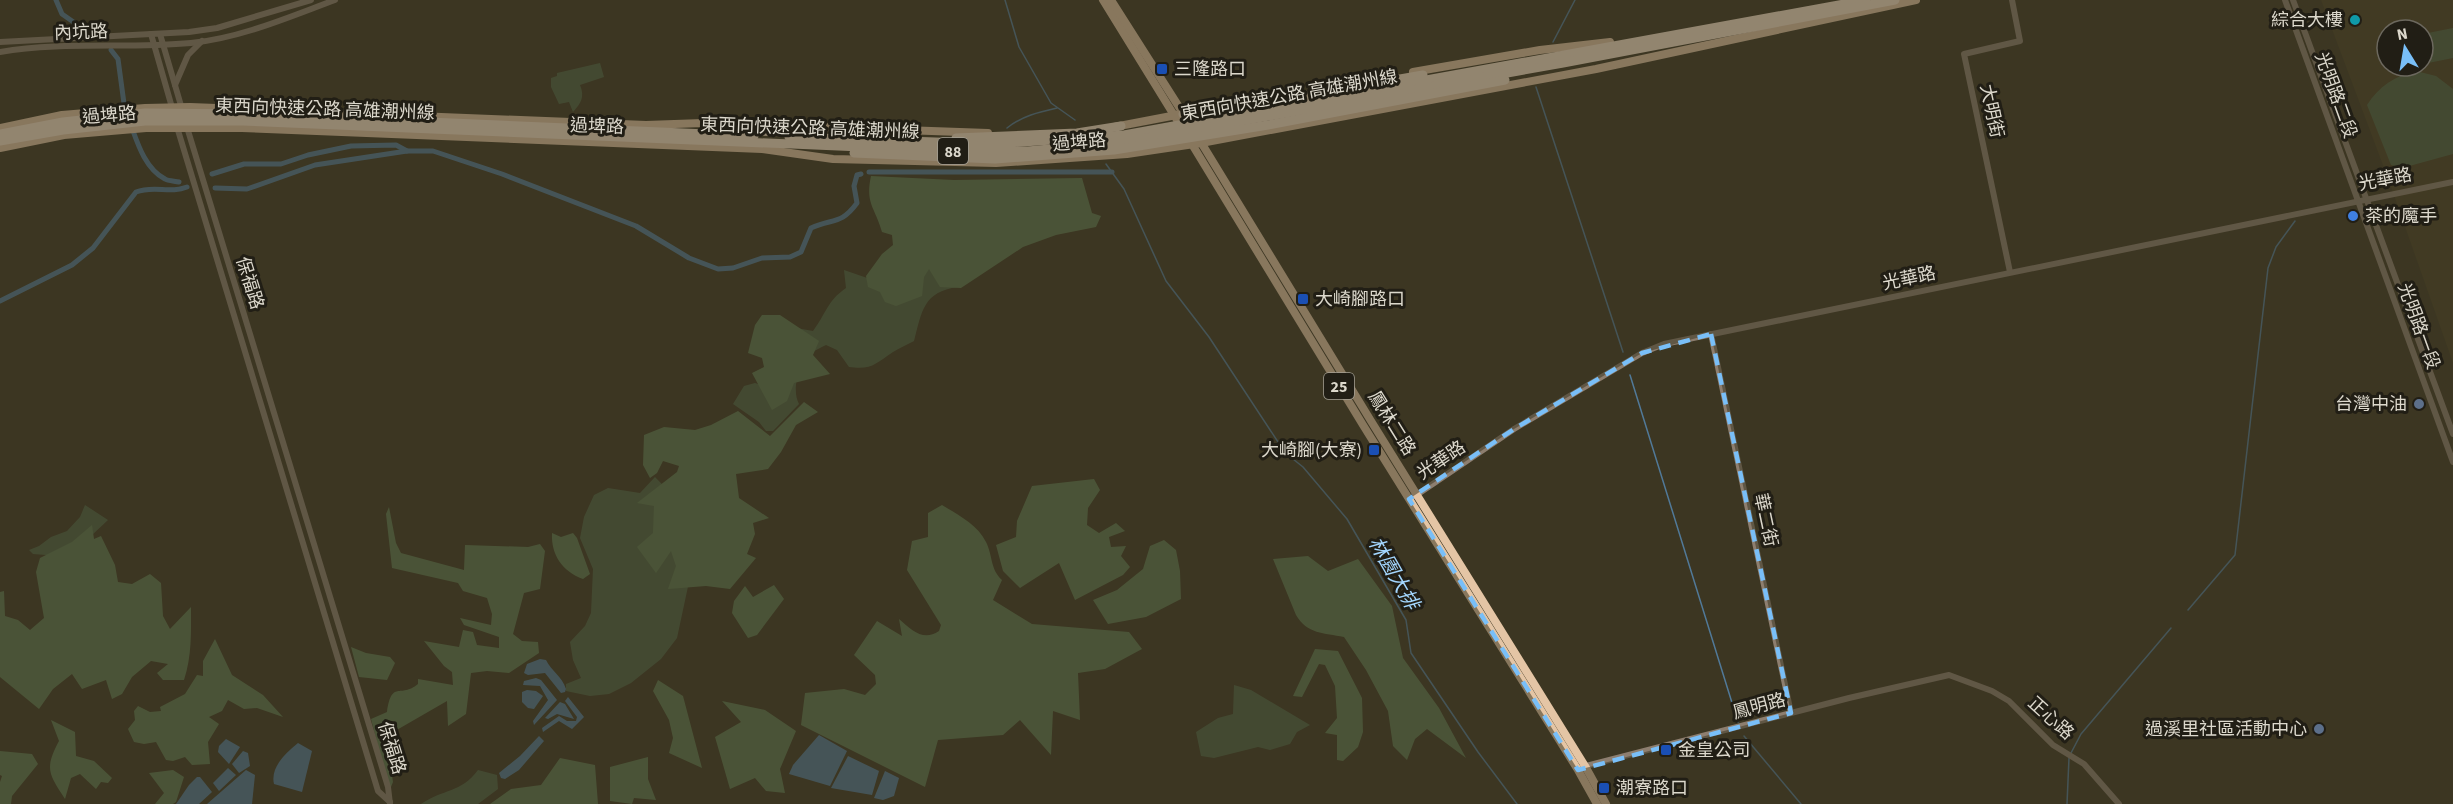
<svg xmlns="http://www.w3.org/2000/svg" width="2453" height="804" viewBox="0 0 2453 804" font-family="'Source Sans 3','Noto Sans TC',sans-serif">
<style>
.built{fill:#473f24;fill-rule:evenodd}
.green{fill:#4d6144}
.forest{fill:#5c7750}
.water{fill:#517998}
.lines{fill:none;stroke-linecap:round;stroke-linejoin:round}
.stream{stroke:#517998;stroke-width:1.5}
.canal{stroke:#517998;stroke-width:5}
.minor{stroke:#8d7e6f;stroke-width:6}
.major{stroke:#e4c5a5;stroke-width:8}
.highway{stroke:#fbe4cd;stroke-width:9}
.marked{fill:none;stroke:#79bff8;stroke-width:4.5;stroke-dasharray:12 8;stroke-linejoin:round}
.culture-dot{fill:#0f9aa8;stroke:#211e15;stroke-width:2}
.transit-dot{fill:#1a4fb4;stroke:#211e15;stroke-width:2}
.shop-dot{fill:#3f7fe0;stroke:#211e15;stroke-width:2}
.service-dot{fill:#5c6f8a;stroke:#211e15;stroke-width:2}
.labels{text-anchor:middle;stroke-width:6;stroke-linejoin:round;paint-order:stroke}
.shield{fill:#211e15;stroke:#a4a095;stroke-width:1.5}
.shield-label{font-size:16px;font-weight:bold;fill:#dcd8cc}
.poi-label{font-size:18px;fill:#dcd8cc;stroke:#211e15;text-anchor:start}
.street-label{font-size:18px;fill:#dcd8cc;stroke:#211e15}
.water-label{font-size:20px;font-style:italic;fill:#a3d6fe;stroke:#211e15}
</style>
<rect width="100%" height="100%" fill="#3c3622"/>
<path class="built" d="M2321 0H2453V363L2390 184ZM2387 30H2423V66H2387Z"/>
<g class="green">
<polygon points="2453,28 2453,58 2423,64 2423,34"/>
<path d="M600 63 604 77 580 85C585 97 581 103 573 112L569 102 559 104 551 87V78L557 76V73Z"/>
<path d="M2416 71 2436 76 2453 89V154L2402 168 2391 165 2367 105C2379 86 2395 76 2416 71Z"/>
<path d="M905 249 958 287C923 292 922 311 914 341 907 345 899 348 893 352 875 364 872 370 849 367L837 350 826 345C822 347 817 349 813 352 799 361 791 390 799 404L773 431H766L759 422 733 404 744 386 755 383 767 387 796 328 813 331C826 314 827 301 846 288L844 270 873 280Z"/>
<polygon points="655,477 691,514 696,549 677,638 661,659 631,683 609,694 590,696 566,691 566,684 581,678 573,660 570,642 585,626 591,613 593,569 580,538 584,517 594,495 608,488 640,493"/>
<polygon points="85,505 108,520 92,535 59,556 33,554 29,550 39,546 51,537 67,531 80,517"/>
<polygon points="1234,685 1251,690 1310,725 1297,732 1290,744 1270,750 1258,747 1214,758 1201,756 1196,732 1218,718 1233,714"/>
<path d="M478 770 497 775 498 789 478 804H421C443 789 461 793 478 770Z"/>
</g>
<g class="forest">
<path d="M871 176 954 180 1082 178 1092 213 1101 216 1096 227 1056 235 1023 247 961 288 940 287 929 269 924 277 922 296 896 306 885 302 880 292 868 287 866 276 882 254 893 245 892 235 882 232C875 207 865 204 871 176Z"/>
<polygon points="762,315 780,315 819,341 813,355 830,374 794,383 787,401 772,410 752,373 764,367 762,358 748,353 755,325"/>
<polygon points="804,402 818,412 796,425 781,452 768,469 736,474 739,498 769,518 753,523 755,534 747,554 756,558 730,589 706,586 668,589 676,566 671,551 656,573 637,547 653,533 654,506 637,503 677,472 679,466 663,461 657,473 650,478 643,465 644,435 664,427 695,430 711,425 738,411 770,436"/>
<polygon points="1094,479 1100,490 1088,508 1087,525 1099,533 1116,523 1125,531 1109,537 1111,547 1126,546 1121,556 1130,567 1123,575 1075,600 1059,563 1020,588 1003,571 996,545 1016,537 1017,521 1032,486"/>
<path d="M942 505C958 515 977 524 986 542 993 556 990 569 1002 580L993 600 1032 624 1129 632 1142 649 1105 669 1078 673 1080 720 1053 711 1051 755 1020 720 1003 735 938 740 925 787 801 725 805 693 844 689 865 695 876 684 875 675 854 655 877 621 902 636 899 619C912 630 923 642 939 631L941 625 907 570 912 541 928 537V513Z"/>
<path d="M389 507 396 543 401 553 464 570 465 545 528 547 540 544 545 551 540 589 524 593 513 634 522 641 538 642 539 653 509 673 487 671 471 673 466 714 448 726 447 701 395 731 387 741 393 782 391 787 387 783 371 719 387 712C392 679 400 699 418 684V679L453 685 452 672 444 666 424 641 459 647 463 630 473 632 477 645 499 648V637L464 625 460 618 491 625 492 614 487 598 463 591 458 583 392 568 386 514Z"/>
<path d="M92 525 94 539 101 536 115 565 118 582 132 584 150 574 161 583 163 616 170 629 191 607C191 632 192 656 184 680H163L157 673 168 664 151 661 132 677 122 694 112 699 106 680 82 689 72 674 53 689 39 709 0 677V592L4 591 5 616 18 620 30 630 44 618 36 572 40 558 72 542Z"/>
<path d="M552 533 561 537 573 533 577 538 590 574 583 579C562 571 551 555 552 533Z"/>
<polygon points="1164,540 1176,550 1180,571 1181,599 1146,617 1108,624 1093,600 1117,590 1143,569 1150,546"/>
<path d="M1308 556 1328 571 1358 559 1392 606 1403 658 1439 708 1466 758 1427 729 1415 739 1407 760 1393 746 1388 711 1366 670 1344 637C1324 633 1307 634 1296 615L1273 559Z"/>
<polygon points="774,585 784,599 757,635 748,638 732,613 734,601 745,586 753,597"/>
<polygon points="215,639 232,675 263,695 283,717 257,708 244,709 228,700 222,711 209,717 219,724 208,742 210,764 192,765 185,757 173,761 166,760 156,742 144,744 134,742 128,729 135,720 134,711 138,706 150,712 161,711 160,707 185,694 197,675 203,676 203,661"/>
<polygon points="351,647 366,653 390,657 395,663 387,680 359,677"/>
<polygon points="1315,649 1338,651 1362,698 1363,732 1358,747 1343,761 1337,760 1337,735 1325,733 1337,718 1335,686 1325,665 1319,664 1302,697 1293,696"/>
<polygon points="658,680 683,696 702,768 669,753 673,738 669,720 653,691"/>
<polygon points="722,701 765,710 796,731 780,769 785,793 766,791 755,778 730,789 715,737 741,722"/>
<path d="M51 720 75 732 76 756 94 761 112 778 108 783 101 782 96 789 80 774 71 778 65 799C49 774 44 769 59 741Z"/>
<polygon points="0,751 32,754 38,764 12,796 11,804 0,804 0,782 2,776 0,775"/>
<polygon points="648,757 648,779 656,800 634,798 632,804 610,801 610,767"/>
<polygon points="560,758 595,765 598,804 490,804 511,789 541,785"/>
<polygon points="173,770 184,777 176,802 173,804 155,804 164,793 149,773"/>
</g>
<g class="water">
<path d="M540 659 546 660C551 671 562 676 566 689L565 692 561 693 545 673 528 675 524 673 527 664Z"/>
<polygon points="536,678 541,680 557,700 534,725 533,721 548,700 540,686 523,685 524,681"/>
<polygon points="527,690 536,691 543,696 534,709 528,708 522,702 522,692"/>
<polygon points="568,697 584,717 572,729 559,721 543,732 542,728 559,716 567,721 576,721 577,717 565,701"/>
<polygon points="560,702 565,704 574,719 557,714 548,719 545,718"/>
<polygon points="819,735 847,751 830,786 789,774 793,765"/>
<polygon points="539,736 544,741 519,770 505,779 501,778 499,773 520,756"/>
<polygon points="226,739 240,747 229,764 218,752 219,746"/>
<path d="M298 743 312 751 302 792 274 784C270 767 286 753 298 743Z"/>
<polygon points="243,751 248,753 250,766 239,773 232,764"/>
<polygon points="848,756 879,771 872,795 831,788"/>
<polygon points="228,768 236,775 219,791 213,783"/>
<polygon points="246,770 255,775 252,804 207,804"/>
<polygon points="885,771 899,778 894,796 883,800 874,798"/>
<polygon points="197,777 200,777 212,792 199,804 176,804 189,785"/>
</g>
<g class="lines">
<g class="stream">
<polyline points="1005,0 1019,47 1051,103 1075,120"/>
<polyline points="1553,42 1575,0"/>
<polyline points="1536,87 1623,352"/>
<path d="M1007 128C1022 116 1039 112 1057 108"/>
<polyline points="1106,164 1124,189 1166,281 1209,337 1282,448"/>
<polyline points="1630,375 1738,722"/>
<polyline points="1288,455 1303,467 1347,519 1406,620 1411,653 1478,752 1517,804"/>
<polyline points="2188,610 2235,555 2268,268 2276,247 2295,221"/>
<polyline points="1744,736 1801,804"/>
<polyline points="2071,753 2081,734 2171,628"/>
<polyline points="2067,804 2069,758"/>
</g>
<g class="canal">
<polyline points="56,0 62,14 82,28"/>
<polyline points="111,50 118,59 125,111"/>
<path d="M132 128C138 145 146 169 165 179 168 181 175 181 179 182"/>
<polyline points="869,172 1112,172"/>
<polyline points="212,174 244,164 281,164 308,155 351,146 396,145 407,151"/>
<path d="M215 188 247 189 315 165 407 151H433L502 174 636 226 689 258 718 269 733 268 762 258 790 257 801 252 811 228C833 218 841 225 857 203L854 186 857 175 861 174"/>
<path d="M0 301 72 265 93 248 136 192C154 185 170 194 187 187"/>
</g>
<g class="minor">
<polyline points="2285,0 2453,462"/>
<polyline points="2293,0 2453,434"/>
<polyline points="151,34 173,111"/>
<polyline points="160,34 182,109"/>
<polyline points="0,42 189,32 217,28 311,0"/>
<path d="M0 52C63 41 128 49 191 43 241 38 289 17 335 0"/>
<polyline points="175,85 188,55 202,41"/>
<polyline points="186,124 388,787 390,804"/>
<polyline points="177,127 378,791 390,802"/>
<polyline points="2010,272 1964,54 2020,41 2012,0"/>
<polyline points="1711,334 1791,713"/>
<polyline points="1415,496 1514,429 1642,353 1664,344 2453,182"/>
<polyline points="1582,767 1849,698 1949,675 1992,691 2009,701 2053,745 2084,764 2119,804"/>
</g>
<g class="major">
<polyline points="1103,0 1177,120"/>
<polyline points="1111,0 1186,118"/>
<polyline points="1413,72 1540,50 1610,42"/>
<polyline points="1114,127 1187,113"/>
<polyline points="0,128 62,115 145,108 190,107 646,125 703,123 988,133"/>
<polyline points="1199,139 1371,421 1585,766 1606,804"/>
<polyline points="1190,141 1363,425 1578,770 1597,804"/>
<polyline points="0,148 64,135 146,128 242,128 762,149 833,159 996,163 1127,154 1201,143 1596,69 1916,0"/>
</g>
<g class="highway">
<polyline points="1183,114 1198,114 1423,75"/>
<polyline points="746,131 795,132"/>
<polyline points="0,134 63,122 145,113 243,114 754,136"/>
<polyline points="789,137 994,144 1124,135 1866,0"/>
<polyline points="956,138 1077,133 1121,126"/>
<polyline points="0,141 63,130 145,121 243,121 955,151 1028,151 1125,142 1563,63 1895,0"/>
<polyline points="854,153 995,159 1114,150 1268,125 1505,80"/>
</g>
</g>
<path d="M0 0H2453V804H0ZM1711 334 1791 713 1578 770 1409 499 1514 429 1642 353Z" fill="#3c3622" fill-opacity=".55" fill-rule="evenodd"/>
<path class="marked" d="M1711 334 1791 713 1578 770 1409 499 1514 429 1642 353Z"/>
<circle class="culture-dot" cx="2355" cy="20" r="6"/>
<g class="transit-dot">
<rect x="1156" y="63" width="12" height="12" rx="3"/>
<rect x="1297" y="293" width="12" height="12" rx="3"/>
<rect x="1368" y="444" width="12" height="12" rx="3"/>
<rect x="1660" y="744" width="12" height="12" rx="3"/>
<rect x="1598" y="782" width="12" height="12" rx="3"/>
</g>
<circle class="shop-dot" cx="2353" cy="216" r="6"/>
<g class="service-dot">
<circle cx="2419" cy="404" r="6"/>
<circle cx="2319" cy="729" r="6"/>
</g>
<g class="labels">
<g class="shield">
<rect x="938" y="138" width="30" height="26" rx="4.5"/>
<rect x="1324" y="373" width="30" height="26" rx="4.5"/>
</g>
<g class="shield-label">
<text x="953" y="157">88</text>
<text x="1339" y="392">25</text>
</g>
<g class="poi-label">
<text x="2343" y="26" text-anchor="end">綜合大樓</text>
<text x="1174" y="75">三隆路口</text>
<text x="2365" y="222">茶的魔手</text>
<text x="1315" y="305">大崎腳路口</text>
<text x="2407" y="410" text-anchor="end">台灣中油</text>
<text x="1362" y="456" text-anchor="end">大崎腳(大寮)</text>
<text x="2307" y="735" text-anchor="end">過溪里社區活動中心</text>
<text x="1678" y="756">金皇公司</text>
<text x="1616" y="794">潮寮路口</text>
</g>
<g class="street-label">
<text transform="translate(81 32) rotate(-2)" y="6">內坑路</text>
<text transform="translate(1289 95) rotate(-10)" y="6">東西向快速公路 高雄潮州線</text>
<text transform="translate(2336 95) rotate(70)" y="6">光明路二段</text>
<text transform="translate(325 109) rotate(2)" y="6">東西向快速公路 高雄潮州線</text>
<text transform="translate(1992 111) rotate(78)" y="6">大明街</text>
<text transform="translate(109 115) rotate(-5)" y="6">過埤路</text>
<text transform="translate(597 126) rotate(2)" y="6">過埤路</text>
<text transform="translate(810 128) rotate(2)" y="6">東西向快速公路 高雄潮州線</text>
<text transform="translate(1079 142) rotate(-5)" y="6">過埤路</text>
<text transform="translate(2385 179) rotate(-11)" y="6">光華路</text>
<text transform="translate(1909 278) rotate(-12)" y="6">光華路</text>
<text transform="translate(250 283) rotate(73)" y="6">保福路</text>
<text transform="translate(2419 326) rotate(70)" y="6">光明路一段</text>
<text transform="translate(1392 423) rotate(58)" y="6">鳳林二路</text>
<text transform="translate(1441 460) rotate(-34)" y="6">光華路</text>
<text transform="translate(1766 520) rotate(78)" y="6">華二街</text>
<text transform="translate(1759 706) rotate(-15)" y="6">鳳明路</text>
<text transform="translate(2051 718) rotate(42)" y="6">正心路</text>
<text transform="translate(392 748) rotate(73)" y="6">保福路</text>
</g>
<g class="water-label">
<text transform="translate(1394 573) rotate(60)" y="7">林園大排</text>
</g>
</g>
<g transform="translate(2405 48) rotate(349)"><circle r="28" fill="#211e15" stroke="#6c685e" stroke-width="1.5"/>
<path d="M0-4.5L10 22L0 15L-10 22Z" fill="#79bff8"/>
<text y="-9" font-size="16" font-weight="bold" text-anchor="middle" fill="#dcd8cc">N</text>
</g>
</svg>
